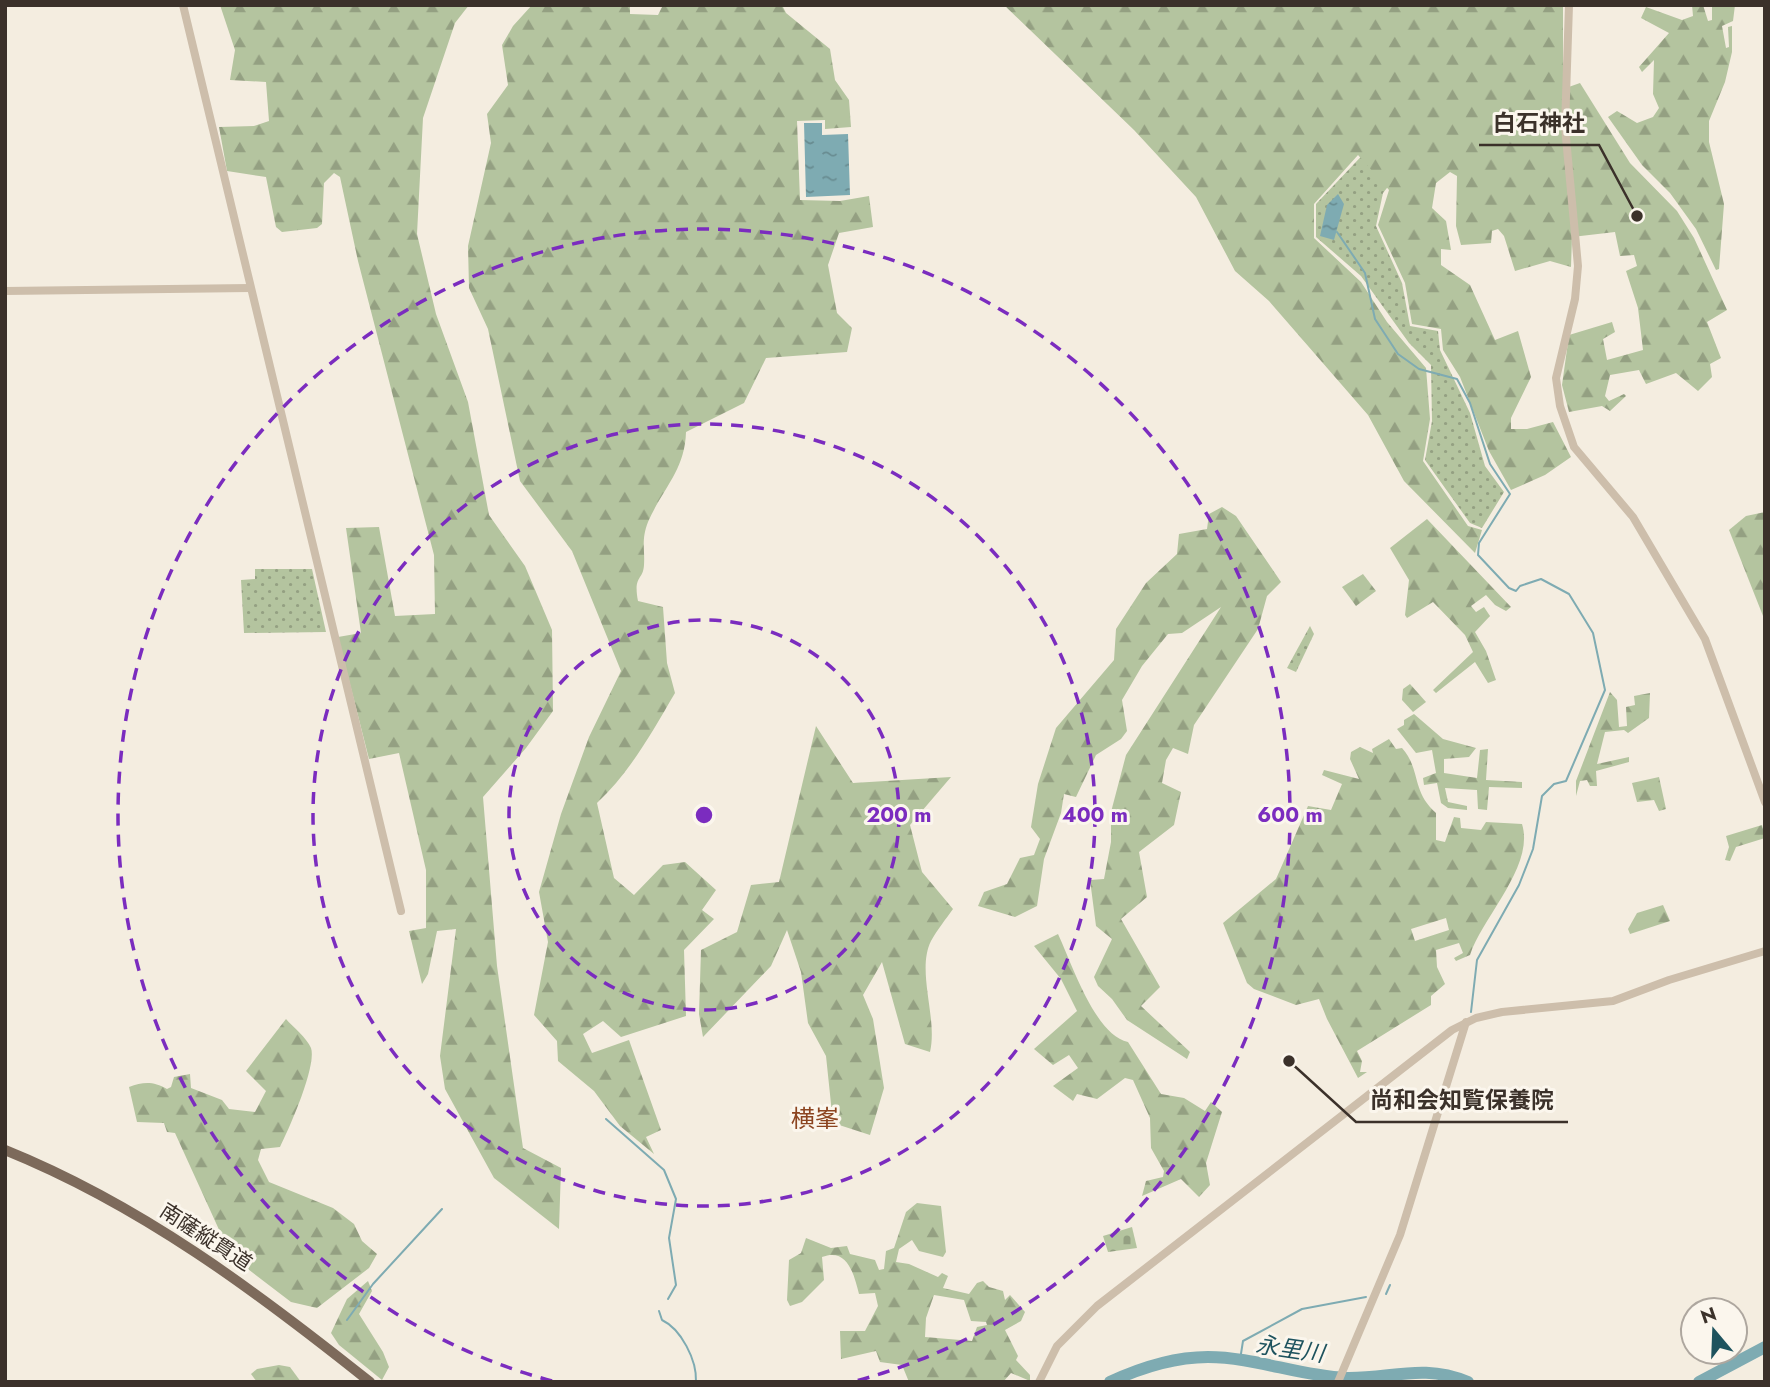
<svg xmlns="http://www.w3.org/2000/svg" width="1770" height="1387" viewBox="0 0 1770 1387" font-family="Jost,'Noto Sans JP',sans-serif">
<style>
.grass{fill:url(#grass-dots)}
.forest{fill:url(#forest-firs);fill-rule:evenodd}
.cemetery{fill:url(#cemetery-stones)}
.water{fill:url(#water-ripples)}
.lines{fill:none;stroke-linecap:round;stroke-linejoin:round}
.stream{stroke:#7eabb2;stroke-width:2}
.river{stroke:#7eabb2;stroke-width:12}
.minor{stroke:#cdbeab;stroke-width:8}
.major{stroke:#7d6a5b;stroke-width:10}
.ring{fill:none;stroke:#7b2cbf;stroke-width:3.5;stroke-dasharray:12 9}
.labels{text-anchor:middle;stroke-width:6;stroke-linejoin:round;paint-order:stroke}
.street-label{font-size:21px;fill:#3b312a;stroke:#fbf6ed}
.water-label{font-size:23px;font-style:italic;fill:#1e535e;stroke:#fbf6ed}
.quarter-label{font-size:24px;fill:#8c4521;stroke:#fbf6ed}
.centre{fill:#7b2cbf;stroke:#fbf6ed;stroke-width:3.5}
.ring-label{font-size:21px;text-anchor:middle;font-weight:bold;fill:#7b2cbf;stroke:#fbf6ed;stroke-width:6;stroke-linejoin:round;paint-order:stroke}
.leader{fill:none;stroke:#3b312a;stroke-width:2.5}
.callout-dot{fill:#3b312a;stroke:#fbf6ed;stroke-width:2.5}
.callout-label{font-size:23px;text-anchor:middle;font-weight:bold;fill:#3b312a;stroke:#fbf6ed;stroke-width:6;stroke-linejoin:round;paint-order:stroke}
</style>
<defs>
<pattern id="grass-dots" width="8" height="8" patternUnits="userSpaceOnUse" patternTransform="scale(1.75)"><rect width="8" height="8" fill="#b4c49f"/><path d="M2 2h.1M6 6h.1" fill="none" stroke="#94a082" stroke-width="1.8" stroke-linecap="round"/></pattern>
<pattern id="forest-firs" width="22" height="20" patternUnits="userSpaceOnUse" patternTransform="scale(1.75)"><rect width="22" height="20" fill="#b4c49f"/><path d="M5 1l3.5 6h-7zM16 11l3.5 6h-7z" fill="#94a082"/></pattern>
<pattern id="cemetery-stones" width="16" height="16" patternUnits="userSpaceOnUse" patternTransform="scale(1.75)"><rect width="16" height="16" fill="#b4c49f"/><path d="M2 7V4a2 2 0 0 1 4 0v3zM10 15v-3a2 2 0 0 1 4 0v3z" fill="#94a082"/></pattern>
<pattern id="water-ripples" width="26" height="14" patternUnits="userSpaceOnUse" patternTransform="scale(1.75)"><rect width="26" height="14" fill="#7eabb2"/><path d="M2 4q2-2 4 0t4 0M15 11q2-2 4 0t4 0" fill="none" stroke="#688c91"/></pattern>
</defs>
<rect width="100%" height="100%" fill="#f4ede0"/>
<g class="grass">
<polygon points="1427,137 1383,193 1376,226 1402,283 1410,326 1438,331 1440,350 1470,413 1485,466 1504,492 1482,528 1470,523 1425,460 1432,421 1431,365 1409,343 1361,276 1316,237 1316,204 1373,144"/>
<polygon points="255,569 312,569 326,632 244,633 241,580 255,579"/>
<polygon points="1310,626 1314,634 1296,672 1287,668"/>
</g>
<g class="forest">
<polygon points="220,5 469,5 455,23 423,118 417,234 436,314 468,402 489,515 525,566 552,630 553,711 526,748 483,797 497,966 523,1148 561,1168 559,1229 494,1178 445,1089 440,1056 456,929 437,931 428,974 422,984 409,931 426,928 426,870 399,753 369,759 338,637 361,633 346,528 379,527 395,616 435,614 434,555 358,261 340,177 334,173 324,183 322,224 317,228 282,232 276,227 266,177 227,171 219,127 254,126 269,121 266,82 230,80 235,50"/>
<path d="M532 5H630V14L658 15 663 5H782L786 13 830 49 835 80 849 100 851 127 825 129V120L797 121 800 200 840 201 869 196 873 227 839 233 828 265 837 313 852 328 847 352 766 358 744 403 686 432C685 470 663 488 648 522 641 540 645 548 644 565 643 581 633 575 638 601L663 607 667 663 675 693C652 732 631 771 597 803L614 878 634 895 663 865 685 862 716 890 702 910 714 919 684 950 686 1016 621 1037 603 1021 583 1034 592 1053 629 1040 661 1130 646 1137 654 1154 620 1126 594 1091 558 1061 557 1041 534 1015 548 942 539 892 561 814 589 737 621 671 572 551 520 481 488 329 469 288 468 246 491 143 487 114 508 85 502 45 513 26Z"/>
<polygon points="1004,5 1563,5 1563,89 1580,83 1630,163 1677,211 1694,238 1727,310 1707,322 1721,358 1710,364 1712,377 1698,391 1676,373 1646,384 1639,370 1610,375 1605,396 1609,401 1624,394 1626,396 1610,411 1602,406 1569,412 1562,385 1569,335 1612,322 1615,332 1603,339 1607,360 1643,350 1638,308 1626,271 1637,266 1634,255 1620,256 1615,232 1572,237 1571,267 1550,261 1515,271 1504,236 1498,229 1492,231 1491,243 1461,245 1456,226 1457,176 1450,172 1436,183 1432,208 1446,221 1451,250 1441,249 1441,265 1470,285 1495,340 1518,331 1531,377 1511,418 1511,429 1527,429 1553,422 1571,457 1545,475 1511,490 1489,451 1460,377 1443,350 1441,329 1412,324 1405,283 1378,225 1389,190 1358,155 1314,204 1314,238 1361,282 1387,322 1426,368 1430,419 1423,461 1468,526 1482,530 1475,553 1404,481 1368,415 1269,301 1235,271 1196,197 1134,130"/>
<polygon points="1692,5 1703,5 1708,21 1712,20 1712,5 1735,5 1733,21 1722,26 1726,48 1729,47 1728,27 1732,26 1732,52 1725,82 1709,121 1709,142 1724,204 1719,269 1716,270 1696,229 1670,193 1642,165 1608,117 1617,111 1637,123 1653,117 1659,108 1653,94 1654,60 1642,72 1639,67 1669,33 1641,18 1646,7 1682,20 1693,16"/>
<polygon points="1222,507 1236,516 1281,582 1267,596 1258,629 1194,725 1188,754 1173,748 1166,760 1162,783 1181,792 1174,825 1139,852 1147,897 1121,919 1160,987 1141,1006 1190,1052 1187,1059 1127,1020 1112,999 1098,986 1094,977 1112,939 1096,926 1090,880 1104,879 1111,842 1111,812 1126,755 1221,607 1182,633 1168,634 1142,666 1122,700 1127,731 1121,739 1096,755 1076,797 1064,794 1061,813 1044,859 1037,906 1015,917 978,906 984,892 1007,884 1020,858 1034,855 1040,839 1031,827 1038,784 1056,728 1114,660 1116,629 1146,583 1177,554 1179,534 1207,529 1209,514"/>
<polygon points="1765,512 1765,621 1729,530 1746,516"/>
<polygon points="1427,519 1511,607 1506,611 1495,605 1486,595 1471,606 1476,612 1484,607 1490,616 1475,632 1486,651 1496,680 1488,683 1475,662 1436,693 1433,690 1473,652 1465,635 1433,602 1407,618 1405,615 1409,580 1390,548"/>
<polygon points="1363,574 1376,591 1356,606 1342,587"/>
<polygon points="1410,684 1426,702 1413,712 1402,700 1403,689"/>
<polygon points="1610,692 1617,700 1619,727 1627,726 1626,707 1635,705 1634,696 1650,693 1649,718 1628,733 1624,730 1605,732 1597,764 1629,757 1629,762 1596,771 1597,786 1590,786 1587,780 1580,781 1576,796 1576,820 1576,781"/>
<polygon points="1414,714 1443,739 1476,748 1469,757 1444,759 1444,773 1477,778 1480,750 1488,749 1486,780 1522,782 1522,788 1489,787 1487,810 1478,809 1477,790 1445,788 1448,802 1467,806 1467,810 1448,808 1441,803 1437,783 1424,785 1423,778 1436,773 1432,750 1416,753 1397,729 1404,725 1404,720"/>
<path d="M816 726 853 783 951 777 910 825 922 872 953 909C946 919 937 930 931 941 916 971 938 1018 930 1052L905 1044 882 962 863 995 873 1019 884 1088 870 1135 833 1123 826 1056 808 1023 801 972 787 930 771 966 703 1037 699 1014 701 950 737 932 751 885 779 882Z"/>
<path d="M1389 739 1396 749 1402 748C1421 769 1411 791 1436 813V840L1445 842 1454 817 1460 818 1461 828 1481 830 1486 822 1522 824C1535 866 1483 916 1470 955L1456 961 1454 958 1463 953 1459 943 1436 950 1437 967 1445 984 1431 996V1005L1357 1051 1362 1061 1360 1072H1367L1358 1078 1327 1019 1319 999 1296 1005 1254 989 1247 983 1223 923 1276 879 1308 806 1331 810 1342 784 1322 775 1324 770 1359 779 1350 759 1351 752 1360 747 1373 753 1372 749ZM1446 918 1449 930 1415 941 1411 929Z"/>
<polygon points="1659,777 1666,809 1659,811 1654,800 1637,802 1632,783"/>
<polygon points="1762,825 1765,838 1736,847 1730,861 1725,860 1729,847 1726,836"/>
<polygon points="1663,905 1670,921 1630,934 1628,929 1637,913"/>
<path d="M1058 934C1072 964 1095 1035 1128 1042L1161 1094 1184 1098 1205 1111 1211 1102 1222 1112 1206 1163 1210 1185 1199 1197 1181 1179 1142 1196 1146 1181 1163 1177 1164 1171 1151 1148 1150 1118 1133 1080 1125 1078 1097 1099 1077 1094 1073 1101 1053 1086 1078 1068 1069 1055 1053 1065 1034 1049 1077 1011 1061 979 1034 946Z"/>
<path d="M286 1019C293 1027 307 1038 311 1048 317 1066 289 1129 280 1147L261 1149 258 1160 269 1182 333 1208 354 1224 362 1241 377 1254 369 1268 317 1308 291 1302 244 1266 245 1254 226 1245 175 1133 167 1132 164 1123 137 1122 129 1087C143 1082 153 1081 167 1089L171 1087 174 1077 190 1074 191 1088 222 1100 229 1109 255 1112 266 1091 246 1071Z"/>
<path d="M917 1203 941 1206 946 1252 943 1257 919 1251 912 1240 899 1249 896 1262 909 1264 938 1277 942 1273 948 1276 943 1288 969 1294 977 1283 983 1281 989 1287 1003 1291 1005 1300 1010 1295 1025 1312 1021 1321 1005 1330 1018 1356 1016 1360 1030 1375V1381L1011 1373 1003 1382H909L902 1365 880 1362 876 1351 841 1359 840 1331H865L878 1306 875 1293 859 1294C854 1275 848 1247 822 1257L824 1280 802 1302 790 1306 787 1300 789 1260 801 1253 806 1238 831 1248 847 1246 850 1254 875 1260 879 1270 884 1269 886 1251 894 1248 906 1212ZM934 1295 964 1300 971 1321 986 1322 987 1325 977 1327 972 1341 925 1337 926 1318Z"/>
<polygon points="368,1281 372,1291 359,1314 383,1352 389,1367 382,1380 339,1345 331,1333 347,1299"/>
<polygon points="279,1365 290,1367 301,1382 257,1382 251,1374 257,1369"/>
</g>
<polygon class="cemetery" points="1132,1227 1137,1248 1108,1252 1103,1236"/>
<g class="water">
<polygon points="804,123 822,123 822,135 848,134 850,195 806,197"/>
<polygon points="1338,194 1344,204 1334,240 1320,236 1327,205"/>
</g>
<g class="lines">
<g class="stream">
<polyline points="1337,232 1365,273 1375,319 1398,354 1419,369 1457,379 1470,403 1490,464 1510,494 1479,543 1478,555 1509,588 1516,591 1520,586 1541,579 1569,594 1593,633 1605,690 1566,781 1554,784 1542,796 1533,849 1519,885 1477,960 1471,1012"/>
<polyline points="606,1119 664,1170 676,1199 669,1238 676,1285 668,1299"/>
<polyline points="1386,1294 1390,1285"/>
<path d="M659 1311 662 1320C681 1329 697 1360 696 1382"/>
<polyline points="347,1320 373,1284 442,1209"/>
<polyline points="1240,1360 1243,1341 1302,1309 1366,1297"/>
<polyline points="306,1381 307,1382"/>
</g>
<g class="river">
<path d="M1110 1382C1140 1368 1175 1357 1208 1357 1254 1357 1299 1376 1346 1378 1391 1379 1422 1363 1468 1382"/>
<polyline points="1699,1382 1765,1347"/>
</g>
<g class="minor">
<polyline points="183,5 401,911"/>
<polyline points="1569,5 1565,127 1578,266 1575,299 1556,378 1560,406 1574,447 1633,517 1705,639 1765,802"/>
<polyline points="5,291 250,288"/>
<polyline points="1039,1382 1057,1346 1097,1306 1452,1030 1476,1018 1502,1012 1613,1001 1669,980 1765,951"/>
<polyline points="1338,1382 1400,1235 1466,1022"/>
</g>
<path class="major" d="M5 1150C141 1205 256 1291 370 1382"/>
</g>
<g class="ring">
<circle cx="704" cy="815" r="195"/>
<circle cx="704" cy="815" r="391"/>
<path d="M552 1381A586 586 0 1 1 856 1381"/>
</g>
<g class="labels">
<g class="street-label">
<text transform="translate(206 1237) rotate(33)" y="7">南薩縦貫道</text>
</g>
<g class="water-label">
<text transform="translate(1290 1349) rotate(8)" y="8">永里川</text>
</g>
<g class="quarter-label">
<text x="815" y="1127">横峯</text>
</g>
</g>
<circle cx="704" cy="815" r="10" class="centre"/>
<g class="ring-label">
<text x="899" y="822">200 m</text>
<text x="1095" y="822">400 m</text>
<text x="1290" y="822">600 m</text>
</g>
<path class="leader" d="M1637 216L1599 145H1479M1289 1061L1356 1122H1568"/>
<g class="callout-dot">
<circle cx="1637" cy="216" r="7"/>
<circle cx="1289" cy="1061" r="7"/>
</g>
<g class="callout-label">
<text x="1539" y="131">白石神社</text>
<text x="1462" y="1108">尚和会知覧保養院</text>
</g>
<rect width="1770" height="1387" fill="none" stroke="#3b312a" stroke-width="14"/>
<g transform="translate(1714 1331) rotate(341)"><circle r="33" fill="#fbf6ed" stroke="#aea79f" stroke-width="2"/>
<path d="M0-5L12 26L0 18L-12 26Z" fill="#1e535e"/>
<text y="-10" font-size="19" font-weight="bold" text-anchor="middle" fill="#3b312a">N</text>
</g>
</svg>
